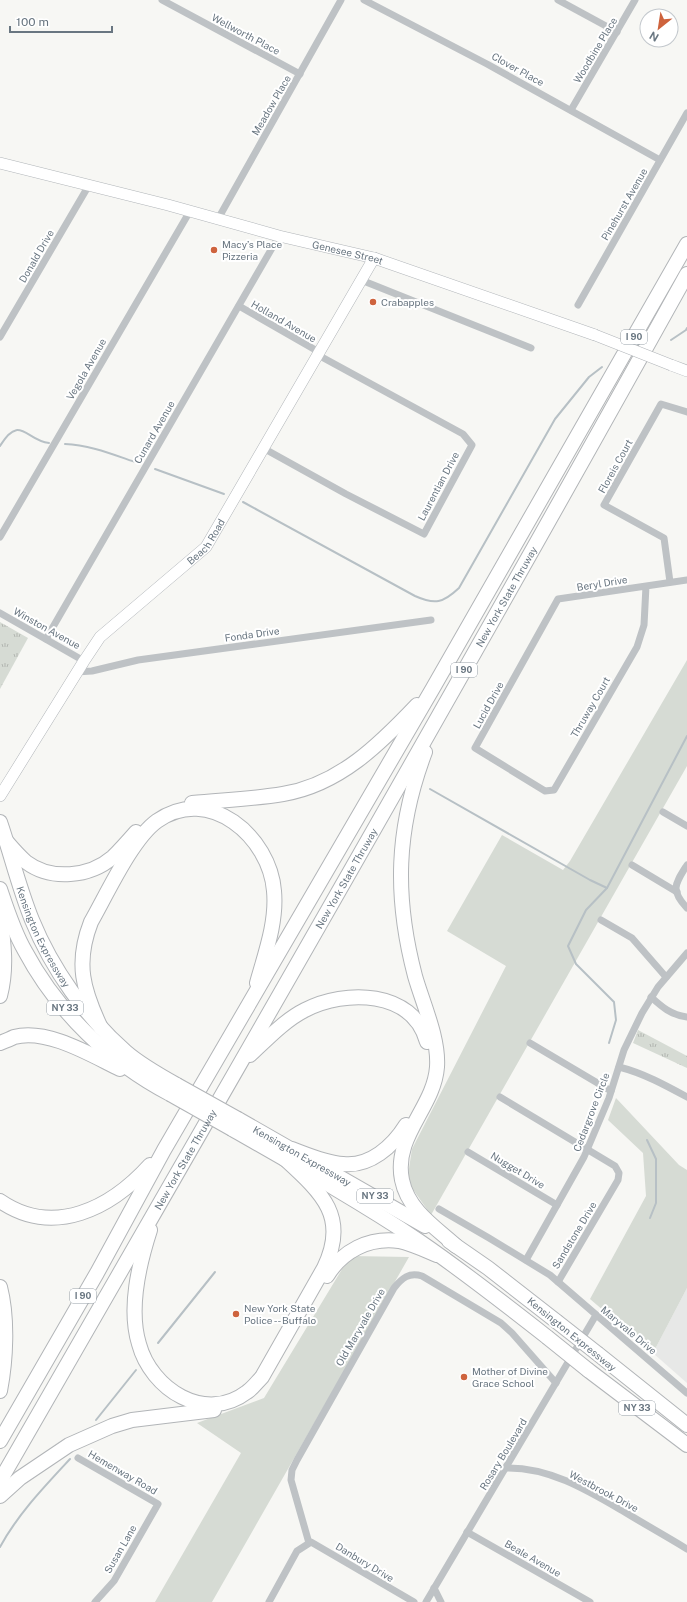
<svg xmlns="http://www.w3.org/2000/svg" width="687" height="1602" viewBox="0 0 687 1602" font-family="'Public Sans',sans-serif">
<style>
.built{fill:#e7e8e7}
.grass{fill:#d6dbd4}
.park{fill:url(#park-tufts)}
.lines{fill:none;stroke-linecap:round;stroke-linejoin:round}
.stream{stroke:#b7c0c5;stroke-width:2}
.secondary-casing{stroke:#b1b5b9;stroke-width:12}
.highway-casing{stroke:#b2b5b8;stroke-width:16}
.street{stroke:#bec2c5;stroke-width:7}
.secondary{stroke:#fff;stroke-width:11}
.highway{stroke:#fff;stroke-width:14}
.secondary-bridge-casing{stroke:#b1b5b9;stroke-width:12;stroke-linecap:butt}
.highway-bridge-casing{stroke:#b2b5b8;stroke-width:16;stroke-linecap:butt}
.secondary-bridge{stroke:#fff;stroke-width:11}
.highway-bridge{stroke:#fff;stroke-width:14}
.poi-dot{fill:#ce633d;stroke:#fff;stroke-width:1.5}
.labels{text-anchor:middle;stroke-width:4;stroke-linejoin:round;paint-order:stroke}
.shield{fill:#fff;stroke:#969fa7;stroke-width:1}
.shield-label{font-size:9px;font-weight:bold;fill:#697681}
.street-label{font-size:10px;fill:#697681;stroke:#fff}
.poi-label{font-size:10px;fill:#697681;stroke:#fff;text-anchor:start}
</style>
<defs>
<pattern id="park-tufts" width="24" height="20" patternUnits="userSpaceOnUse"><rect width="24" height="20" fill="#d6dbd4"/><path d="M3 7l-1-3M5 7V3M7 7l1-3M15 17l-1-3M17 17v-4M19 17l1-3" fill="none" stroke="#b2b6b1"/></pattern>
</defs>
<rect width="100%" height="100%" fill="#f7f7f4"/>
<polygon class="built" points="687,1288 687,1383 653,1353"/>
<g class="grass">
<polygon points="687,660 687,766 431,1215 407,1181 412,1149 506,966 447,931 502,835 563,870 570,861"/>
<polygon points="616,1098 679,1165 687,1170 687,1288 653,1353 590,1299 646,1196 643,1153 608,1120"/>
<polygon points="350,1256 409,1257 212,1602 155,1602 241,1453 197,1423 264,1398"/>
</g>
<g class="park">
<polygon points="0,622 28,638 0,689"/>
<polygon points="638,1030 687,1056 687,1068 633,1043"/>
</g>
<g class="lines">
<g class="stream">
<polyline points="671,340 686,330 687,328"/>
<path d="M65 444C90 445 114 455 138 463"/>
<path d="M0 446C20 413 26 441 49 443"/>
<polyline points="155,469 224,494"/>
<path d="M243 502 415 596C435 605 443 603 459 588L555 419 589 377 602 367"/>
<polyline points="430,789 590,880 607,888"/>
<polyline points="609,1043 616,1020 614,1002 576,964 568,946 586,910 607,888 687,736"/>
<polyline points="647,1140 656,1159 656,1203 650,1218"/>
<polyline points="158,1343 215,1272"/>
<polyline points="96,1420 136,1370"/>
<path d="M0 1547C18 1514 44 1487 70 1459"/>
</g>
<defs>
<g id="secondary">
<path id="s1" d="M0 163 168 205 279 236 374 258 595 335"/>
<polyline points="671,365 687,371"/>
<path id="s2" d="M0 796 84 661 100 637 206 547 374 258"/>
</g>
<g id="highway">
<path d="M425 752C396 829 394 896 415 976 423 1004 439 1038 437 1067 434 1108 393 1136 402 1180 408 1210 435 1227 456 1246"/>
<path d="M192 803C222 800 253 799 283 794 339 785 380 744 417 705"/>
<path id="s3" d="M0 822C11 854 19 888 32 920 52 969 86 1017 126 1052 141 1065 159 1075 177 1085"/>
<path d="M7 842C13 849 19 856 26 862 51 881 90 877 113 857 121 849 129 840 136 832"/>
<path d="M0 889C7 910 14 932 25 951 57 1011 110 1063 170 1094"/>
<path d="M0 916C4 942 7 970 0 996"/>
<path d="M101 1028C83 990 75 963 91 922 107 894 132 839 157 821 209 784 270 837 274 891 277 922 265 954 257 983"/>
<path d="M0 1043C5 1041 10 1039 14 1037 47 1028 91 1055 120 1069"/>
<path d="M250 1055C267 1039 285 1020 305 1010 345 989 413 990 427 1042"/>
<path id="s4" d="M238 1119 425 1226"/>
<path d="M232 1129C295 1165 359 1201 419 1241 463 1271 505 1304 547 1337"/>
<path d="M292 1149C308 1155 326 1163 343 1164 370 1167 393 1146 406 1125"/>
<path d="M0 1201C54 1238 111 1208 150 1165"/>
<path d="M150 1230C139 1264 128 1308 139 1344 151 1389 205 1424 247 1392 253 1388 257 1382 262 1377L324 1268C349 1217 322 1193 285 1159"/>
<polyline points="449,1241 488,1268 556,1321"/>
<path d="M327 1276C342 1251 369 1237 399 1241 412 1244 425 1250 437 1255"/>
<path d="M0 1287C8 1318 6 1360 0 1391"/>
<polyline points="598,1354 687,1425"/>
<polyline points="588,1370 687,1445"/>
<polyline points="0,1441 97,1273 164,1150 433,688 687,244"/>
<path id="s5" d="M0 1481C231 1080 462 679 687 274"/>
<polyline points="0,1496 20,1478 69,1445 112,1426 132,1420 214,1410"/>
</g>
</defs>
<use href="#secondary" class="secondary-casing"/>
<use href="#highway" class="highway-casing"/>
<g class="street">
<polyline points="162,0 300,74"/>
<polyline points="364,0 487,64 660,160"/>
<polyline points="558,0 617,32"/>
<polyline points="571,110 635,0"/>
<polyline points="218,219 341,0"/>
<polyline points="361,280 531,348"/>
<polyline points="578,305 687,113"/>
<polyline points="239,306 319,352"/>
<polyline points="0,337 89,185"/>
<polyline points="263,448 346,494 424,534 472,445 463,434 318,355"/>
<polyline points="0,537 190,211"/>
<polyline points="670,582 664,538 604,505 661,404 687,412"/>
<polyline points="646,586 644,625 637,647 554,790 545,791 475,748 558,599 687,580"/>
<polyline points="0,613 84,661"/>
<polyline points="46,639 279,236"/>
<polyline points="76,672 92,671 138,660 431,620"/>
<polyline points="663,812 687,826"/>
<polyline points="632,865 677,892"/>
<path d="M687 865C675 884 670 890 687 908"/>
<polyline points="601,920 632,938 666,977"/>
<path d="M651 997C662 1007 671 1015 687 1017"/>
<polyline points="530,1043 611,1091"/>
<path d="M619 1067C643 1073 665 1085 687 1097"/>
<polyline points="500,1097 615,1166 619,1173 618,1180 558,1282"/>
<polyline points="468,1152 557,1205"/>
<polyline points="439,1209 489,1238 550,1275 687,1393"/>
<polyline points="526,1260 584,1157 609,1098 624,1050 642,1013 658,987 687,953"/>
<polyline points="78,1458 158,1504 114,1581 95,1602"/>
<path d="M506 1468C549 1467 587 1490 623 1511 644 1524 666 1536 687 1549"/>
<polyline points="467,1532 590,1602"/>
<path d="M309 1543 291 1480 292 1470 297 1460 394 1288C402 1278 409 1272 422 1276L501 1323 512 1333 556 1383"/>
<polyline points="434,1588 441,1602"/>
<polyline points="269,1602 297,1551 311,1542 414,1602"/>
<polyline points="426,1602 596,1315"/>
</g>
<use href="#secondary" class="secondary"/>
<use href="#highway" class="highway"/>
<defs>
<polyline id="secondary-bridge" points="595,335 671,365"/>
<g id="highway-bridge">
<polyline points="177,1085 238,1119"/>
<polyline points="170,1094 232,1129"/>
<polyline points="556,1321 598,1354"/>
<polyline points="547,1337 588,1370"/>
</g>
</defs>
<use href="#secondary-bridge" class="secondary-bridge-casing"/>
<use href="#highway-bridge" class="highway-bridge-casing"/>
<use href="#secondary-bridge" class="secondary-bridge"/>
<use href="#highway-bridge" class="highway-bridge"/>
</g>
<g class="poi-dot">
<circle cx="214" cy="250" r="4"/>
<circle cx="373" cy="302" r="4"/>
<circle cx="236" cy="1314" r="4"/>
<circle cx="464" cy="1377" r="4"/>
</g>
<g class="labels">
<g class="shield">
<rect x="621" y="330" width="26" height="14" rx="3"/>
<rect x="451" y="663" width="26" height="14" rx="3"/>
<rect x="47" y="1001" width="36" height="14" rx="3"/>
<rect x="357" y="1189" width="36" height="14" rx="3"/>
<rect x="70" y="1289" width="26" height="14" rx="3"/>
<rect x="619" y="1401" width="36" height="14" rx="3"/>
</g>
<g class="shield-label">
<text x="634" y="340">I 90</text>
<text x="464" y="673">I 90</text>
<text x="65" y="1011">NY 33</text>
<text x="375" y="1199">NY 33</text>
<text x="83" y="1299">I 90</text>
<text x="637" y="1411">NY 33</text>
</g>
<g class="street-label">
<text transform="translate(246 34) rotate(28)" y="4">Wellworth Place</text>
<text transform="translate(595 50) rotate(-59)" y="4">Woodbine Place</text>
<text transform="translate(518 69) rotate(29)" y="4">Clover Place</text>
<text transform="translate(271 105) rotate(-60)" y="4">Meadow Place</text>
<text transform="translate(624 204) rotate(-60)" y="4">Pinehurst Avenue</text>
<text dy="4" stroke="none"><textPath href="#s1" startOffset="359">Genesee Street</textPath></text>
<text transform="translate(36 256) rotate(-60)" y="4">Donald Drive</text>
<text transform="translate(284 321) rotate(30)" y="4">Holland Avenue</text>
<text transform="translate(86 369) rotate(-60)" y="4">Vegola Avenue</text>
<text transform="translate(154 432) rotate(-60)" y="4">Cunard Avenue</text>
<text transform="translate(615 466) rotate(-61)" y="4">Floreis Court</text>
<text transform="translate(438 486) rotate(-62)" y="4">Laurentian Drive</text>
<text dy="4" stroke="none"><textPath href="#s2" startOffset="331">Beach Road</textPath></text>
<text transform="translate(602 583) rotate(-9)" y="4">Beryl Drive</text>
<text dy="4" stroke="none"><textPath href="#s5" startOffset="1019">New York State Thruway</textPath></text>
<text transform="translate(47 628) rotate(29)" y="4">Winston Avenue</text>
<text transform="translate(252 634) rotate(-8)" y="4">Fonda Drive</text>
<text transform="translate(488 705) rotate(-61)" y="4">Lucid Drive</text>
<text transform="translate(590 707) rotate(-60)" y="4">Thruway Court</text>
<text dy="4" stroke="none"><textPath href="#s5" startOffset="695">New York State Thruway</textPath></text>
<text dy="4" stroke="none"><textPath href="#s3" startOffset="123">Kensington Expressway</textPath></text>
<text transform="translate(591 1112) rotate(-69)" y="4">Cedargrove Circle</text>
<text dy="4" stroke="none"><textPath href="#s4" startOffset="74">Kensington Expressway</textPath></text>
<text dy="4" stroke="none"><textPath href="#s5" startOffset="371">New York State Thruway</textPath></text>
<text transform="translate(518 1170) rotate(31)" y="4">Nugget Drive</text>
<text transform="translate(574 1235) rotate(-59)" y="4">Sandstone Drive</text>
<text transform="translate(360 1327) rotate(-60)" y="4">Old Maryvale Drive</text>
<text transform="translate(629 1330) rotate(40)" y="4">Maryvale Drive</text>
<text transform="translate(572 1334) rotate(39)" y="4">Kensington Expressway</text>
<text transform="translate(503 1454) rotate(-59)" y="4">Rosary Boulevard</text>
<text transform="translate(123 1472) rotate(30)" y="4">Hemenway Road</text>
<text transform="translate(604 1491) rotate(28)" y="4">Westbrook Drive</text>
<text transform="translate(120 1549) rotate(-60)" y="4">Susan Lane</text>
<text transform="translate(533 1558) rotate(30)" y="4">Beale Avenue</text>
<text transform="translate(365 1562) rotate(31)" y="4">Danbury Drive</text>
</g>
<g class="poi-label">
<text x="222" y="248">Macy’s Place<tspan x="222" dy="12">Pizzeria</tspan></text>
<text x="381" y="306">Crabapples</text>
<text x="244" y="1312">New York State<tspan x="244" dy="12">Police -- Buffalo</tspan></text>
<text x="472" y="1375">Mother of Divine<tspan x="472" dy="12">Grace School</tspan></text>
</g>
</g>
<g transform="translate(659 28) rotate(210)"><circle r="19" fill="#ffffff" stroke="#c3c8cd"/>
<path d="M0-3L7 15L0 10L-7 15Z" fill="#ce633d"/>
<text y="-6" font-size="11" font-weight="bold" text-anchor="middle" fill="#697681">N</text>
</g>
<path d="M10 26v6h102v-6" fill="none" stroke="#697681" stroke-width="2"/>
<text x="16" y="26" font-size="12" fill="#697681" stroke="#ffffff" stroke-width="3" paint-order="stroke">100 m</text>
</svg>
